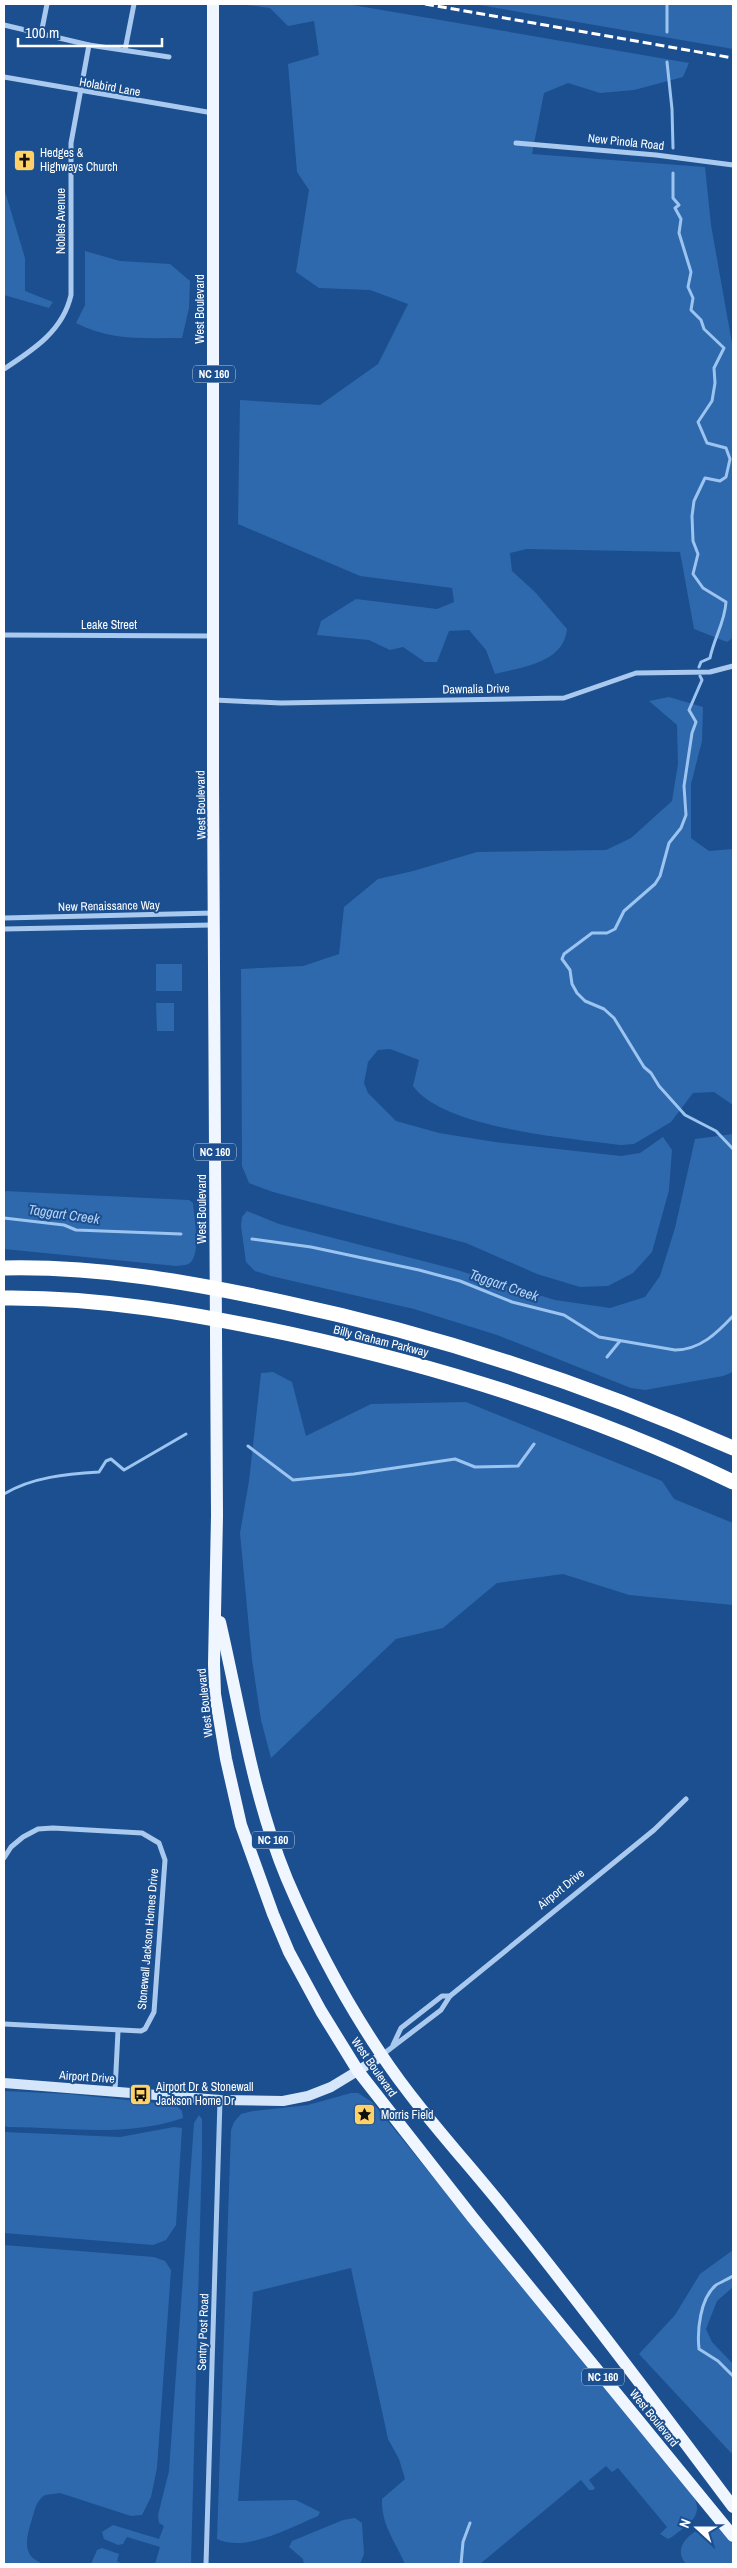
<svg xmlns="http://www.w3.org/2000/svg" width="737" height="2568" viewBox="0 0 737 2568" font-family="'Archivo Narrow',sans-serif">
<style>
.green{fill:#2e69ad}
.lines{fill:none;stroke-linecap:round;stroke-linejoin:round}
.stream{stroke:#9cc4f0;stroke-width:3}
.street{stroke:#a9c9ee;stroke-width:5}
.secondary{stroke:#d6e6fa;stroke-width:10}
.primary{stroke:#f0f6ff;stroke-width:12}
.highway{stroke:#fff;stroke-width:15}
.rail{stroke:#fff;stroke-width:3;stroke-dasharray:9 4;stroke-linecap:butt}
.labels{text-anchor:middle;stroke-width:4;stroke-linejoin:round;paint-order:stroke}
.shield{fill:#1b4f8f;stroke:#bbcadd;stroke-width:1}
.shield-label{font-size:11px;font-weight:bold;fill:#fff}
.street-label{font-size:12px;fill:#fff;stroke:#1b4f8f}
.poi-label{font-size:12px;fill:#fff;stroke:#1b4f8f;text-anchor:start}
.water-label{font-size:14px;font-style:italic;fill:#b5d3f5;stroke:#1b4f8f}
</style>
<rect width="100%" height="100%" fill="#1b4f8f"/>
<g class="green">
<path d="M240 4H347L689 63 683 77 634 90 600 93 568 83 544 93 532 154 705 167 711 225 733 349V638L727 642 694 629 680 552 527 549 510 553 512 571 535 592 567 629C564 663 522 667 495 674L486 650 469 630 449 631 437 662H425L403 647 390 650 369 640 317 635 321 621 356 599 437 609 454 602 452 588 360 576 238 524 240 400 320 405 378 364 408 304 370 290 319 288 296 272 309 190 297 172 288 64 319 55 314 21 288 26 270 8Z"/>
<polygon points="474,4 733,4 733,49"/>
<polygon points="4,188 25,258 25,291 53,302 49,308 4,295"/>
<path d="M85 251 120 261 170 264 190 281 189 308 182 338C145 338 110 341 76 323L85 305Z"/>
<path d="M669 697 703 707 702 741 691 784V838L709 851 733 849V1105L714 1092 693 1093 671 1122 634 1144 621 1145C570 1138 444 1129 413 1086L419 1060 390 1049 378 1050 368 1062 364 1083 368 1093 396 1121 439 1133 495 1142 621 1156 640 1153 663 1137 672 1150 669 1190 652 1252 633 1273 608 1286 580 1287 537 1274 466 1243 273 1192 249 1183 242 1166 241 969 303 966 339 954 344 907 378 879 413 871 477 852 606 850 631 838 672 801 678 764 677 725 649 701Z"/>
<rect x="156" y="964" width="26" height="27"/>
<polygon points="156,1003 174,1003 174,1031 157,1031"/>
<polygon points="733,1134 733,1372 723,1376 645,1390 631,1388 497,1335 414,1309 271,1276 255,1271 246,1262 241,1226 242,1217 247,1211 279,1224 454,1269 555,1300 610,1308 645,1297 660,1276 675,1228 695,1139"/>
<path d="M4 1191 189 1200 193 1203C194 1217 201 1251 191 1262 187 1266 181 1265 176 1266L4 1249Z"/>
<polygon points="273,1372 292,1382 306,1436 371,1404 466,1402 662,1481 674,1499 733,1523 733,1605 629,1595 563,1574 497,1583 443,1628 396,1639 271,1758 261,1720 252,1660 240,1533 249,1481 261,1373"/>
<path d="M4 2091 68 2094 176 2105 182 2111 183 2118C124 2138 67 2127 8 2127L4 2126Z"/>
<path d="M351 2093H358L372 2102 694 2497C704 2517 687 2525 672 2537L668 2539 660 2534 667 2527 618 2468 612 2472 606 2466 589 2480 595 2488 593 2490H589L581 2480 480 2564H405C395 2541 381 2525 382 2499L405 2479 399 2459 388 2439 351 2268 253 2292 238 2501 296 2500 320 2512 318 2516C292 2527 245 2553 217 2539L231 2130 234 2122 241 2114 253 2111 308 2105Z"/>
<polygon points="199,2115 202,2119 202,2151 191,2564 155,2564 160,2547 127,2537 123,2544 118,2545 104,2539 102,2532 113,2525 159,2539 164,2526 159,2523 158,2515 169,2471 194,2123"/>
<polygon points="174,2127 182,2128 176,2225 166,2240 153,2245 4,2233 4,2132 120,2137"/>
<path d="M4 2245 154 2257 165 2261 171 2270 157 2468 151 2497 142 2515 131 2516 60 2493 45 2495C36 2501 35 2509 32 2519 26 2538 21 2557 44 2564H4Z"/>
<polygon points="733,2250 733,2287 717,2301 706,2329 712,2342 733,2364 733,2455 639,2354 675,2315 700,2274"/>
<polygon points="355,2518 362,2523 364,2554 360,2564 304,2564 303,2559 289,2547 292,2541 343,2520"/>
<path d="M706 2527 719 2528 733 2544V2564H686C672 2548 689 2532 706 2527Z"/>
<polygon points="102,2548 119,2554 117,2561 122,2564 91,2564 97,2550"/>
</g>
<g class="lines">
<g class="stream">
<polyline points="667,4 667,32"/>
<polyline points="667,62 672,109 673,148"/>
<path d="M673 173V198L679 205 675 208 681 219 679 233 691 272 688 287 693 298 691 310 701 320 704 329 724 348 714 368 715 383 712 401 698 422 707 443 726 448 730 459 726 477 720 481 705 478 694 501 692 516 693 541 698 554 693 574 703 588 726 602C725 622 714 638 710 658L701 662 699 667"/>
<polyline points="700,676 702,680 689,710 696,722 692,733 684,786 686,815 681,828 669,843 660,876 655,884 624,911 615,929 607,933 592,933 564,954 562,959 570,970 572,984 577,993 585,1001 604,1009 614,1018 644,1067 651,1073 659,1086 685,1115 716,1131 733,1149"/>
<polyline points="4,1218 64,1225 76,1230 181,1234"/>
<path d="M252 1239 311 1247 419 1270 460 1281 512 1302 564 1315 599 1337 675 1350C700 1350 717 1333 733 1316"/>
<polyline points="607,1357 620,1341"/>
<polyline points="248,1446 293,1480 354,1474 455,1459 475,1467 518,1466 534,1444"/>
<path d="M4 1494C32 1477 67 1474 99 1472L106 1461 111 1459 124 1470 186 1434"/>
<path d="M733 2276C728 2279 721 2282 716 2285 700 2298 697 2331 699 2349L718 2361 733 2376"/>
<polyline points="461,2564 463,2542 470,2523"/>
</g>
<g class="street">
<polyline points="4,25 89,45 169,57"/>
<polyline points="41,34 47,4"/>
<polyline points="125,50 134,4"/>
<polyline points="4,77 213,113"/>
<polyline points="516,143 656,155 733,165"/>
<path d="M4 369C33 350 63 331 71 295V143L89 45"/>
<polyline points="4,635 212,636"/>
<polyline points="214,700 281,703 564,698 636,673 710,672 733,666"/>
<polyline points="4,918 214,913"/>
<polyline points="4,929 213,925"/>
<polyline points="4,1858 11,1847 23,1837 38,1829 53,1828 142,1833 159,1843 165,1860 154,2012 145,2029 141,2031 4,2024"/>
<polyline points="450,1996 654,1830 686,1799"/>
<polyline points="382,2055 441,2010 450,1996 442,1996 401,2028 393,2045"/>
<polyline points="115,2091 118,2031"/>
<polyline points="206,2564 220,2100"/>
</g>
<polyline class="secondary" points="4,2083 220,2100 283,2101 308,2096 331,2087 382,2056"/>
<g class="primary">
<polyline points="213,4 213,784 217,1516 214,1664 215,1694 226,1759 241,1825 273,1914 289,1952 321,2011 358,2071 473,2218 733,2536"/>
<path d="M220 1622C240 1708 253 1797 287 1879 313 1940 344 1999 381 2054 418 2110 469 2164 511 2217 587 2312 660 2409 733 2507"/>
</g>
<g class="highway">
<path d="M4 1268C98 1266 190 1282 282 1302 438 1335 587 1384 733 1448"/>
<path d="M4 1298C101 1297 195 1314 290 1334 442 1367 593 1414 733 1482"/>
</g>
<polyline class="rail" points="425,4 733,58"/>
</g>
<defs>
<symbol id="church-square" viewBox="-11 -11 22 22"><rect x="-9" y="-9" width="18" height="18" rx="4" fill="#ffd166" stroke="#1b4f8f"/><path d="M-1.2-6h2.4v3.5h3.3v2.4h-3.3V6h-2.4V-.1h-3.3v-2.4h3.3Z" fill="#111"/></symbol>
<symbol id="bus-square" viewBox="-11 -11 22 22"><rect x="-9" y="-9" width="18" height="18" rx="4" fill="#ffd166" stroke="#1b4f8f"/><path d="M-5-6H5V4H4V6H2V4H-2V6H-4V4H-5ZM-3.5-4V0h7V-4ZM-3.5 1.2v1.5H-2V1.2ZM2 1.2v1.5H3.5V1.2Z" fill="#111"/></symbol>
<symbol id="sight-square" viewBox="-11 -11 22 22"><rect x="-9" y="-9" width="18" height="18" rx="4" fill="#ffd166" stroke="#1b4f8f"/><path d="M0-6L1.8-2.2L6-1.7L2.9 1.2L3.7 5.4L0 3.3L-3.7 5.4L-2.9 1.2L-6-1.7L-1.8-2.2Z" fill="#111"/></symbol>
</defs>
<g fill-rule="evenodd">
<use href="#church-square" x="12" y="148" width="25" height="25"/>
<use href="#bus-square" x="128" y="2082" width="25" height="25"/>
<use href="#sight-square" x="352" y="2102" width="25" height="25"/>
</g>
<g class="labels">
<g class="shield">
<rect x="193" y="365.5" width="42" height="17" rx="4"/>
<rect x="194" y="1143.5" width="42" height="17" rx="4"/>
<rect x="252" y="1831.5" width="42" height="17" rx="4"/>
<rect x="582" y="2368.5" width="42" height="17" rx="4"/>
</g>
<g class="shield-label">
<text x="214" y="378">NC 160</text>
<text x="215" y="1156">NC 160</text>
<text x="273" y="1844">NC 160</text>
<text x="603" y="2381">NC 160</text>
</g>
<g class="street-label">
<text transform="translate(110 87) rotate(10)" y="4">Holabird Lane</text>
<text transform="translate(626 142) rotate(6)" y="4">New Pinola Road</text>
<text transform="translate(61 221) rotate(-90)" y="4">Nobles Avenue</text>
<text transform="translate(200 309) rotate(-90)" y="4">West Boulevard</text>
<text x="109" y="629">Leake Street</text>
<text transform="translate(476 689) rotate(-1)" y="4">Dawnalia Drive</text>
<text transform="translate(201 805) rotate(-91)" y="4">West Boulevard</text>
<text transform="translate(109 906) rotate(-1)" y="4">New Renaissance Way</text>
<text transform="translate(202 1209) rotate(-90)" y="4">West Boulevard</text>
<text transform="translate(381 1341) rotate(14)" y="4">Billy Graham Parkway</text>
<text transform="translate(205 1703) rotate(-96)" y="4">West Boulevard</text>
<text transform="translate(561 1889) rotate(-39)" y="4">Airport Drive</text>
<text transform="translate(148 1939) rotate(-85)" y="4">Stonewall Jackson Homes Drive</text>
<text transform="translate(374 2067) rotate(55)" y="4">West Boulevard</text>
<text transform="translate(87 2077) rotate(4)" y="4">Airport Drive</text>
<text transform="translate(203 2332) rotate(-88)" y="4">Sentry Post Road</text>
<text transform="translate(654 2418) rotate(51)" y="4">West Boulevard</text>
</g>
<g class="poi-label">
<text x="40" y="157">Hedges &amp;<tspan x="40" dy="14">Highways Church</tspan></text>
<text x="156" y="2091">Airport Dr &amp; Stonewall<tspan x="156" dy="14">Jackson Home Dr</tspan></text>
<text x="381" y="2119">Morris Field</text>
</g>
<g class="water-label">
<text transform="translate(64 1214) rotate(8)" y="5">Taggart Creek</text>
<text transform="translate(504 1285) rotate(19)" y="5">Taggart Creek</text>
</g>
</g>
<rect width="737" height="2568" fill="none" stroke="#ffffff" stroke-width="10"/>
<g transform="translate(697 2528) rotate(291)" stroke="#1b4f8f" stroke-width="4" paint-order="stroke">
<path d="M0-4L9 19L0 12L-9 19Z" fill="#ffffff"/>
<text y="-8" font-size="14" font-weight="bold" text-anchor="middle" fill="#ffffff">N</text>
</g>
<path d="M18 38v8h144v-8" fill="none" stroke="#ffffff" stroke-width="2.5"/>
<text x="25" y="38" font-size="15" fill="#ffffff" stroke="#1b4f8f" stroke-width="4" paint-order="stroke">100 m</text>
</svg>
